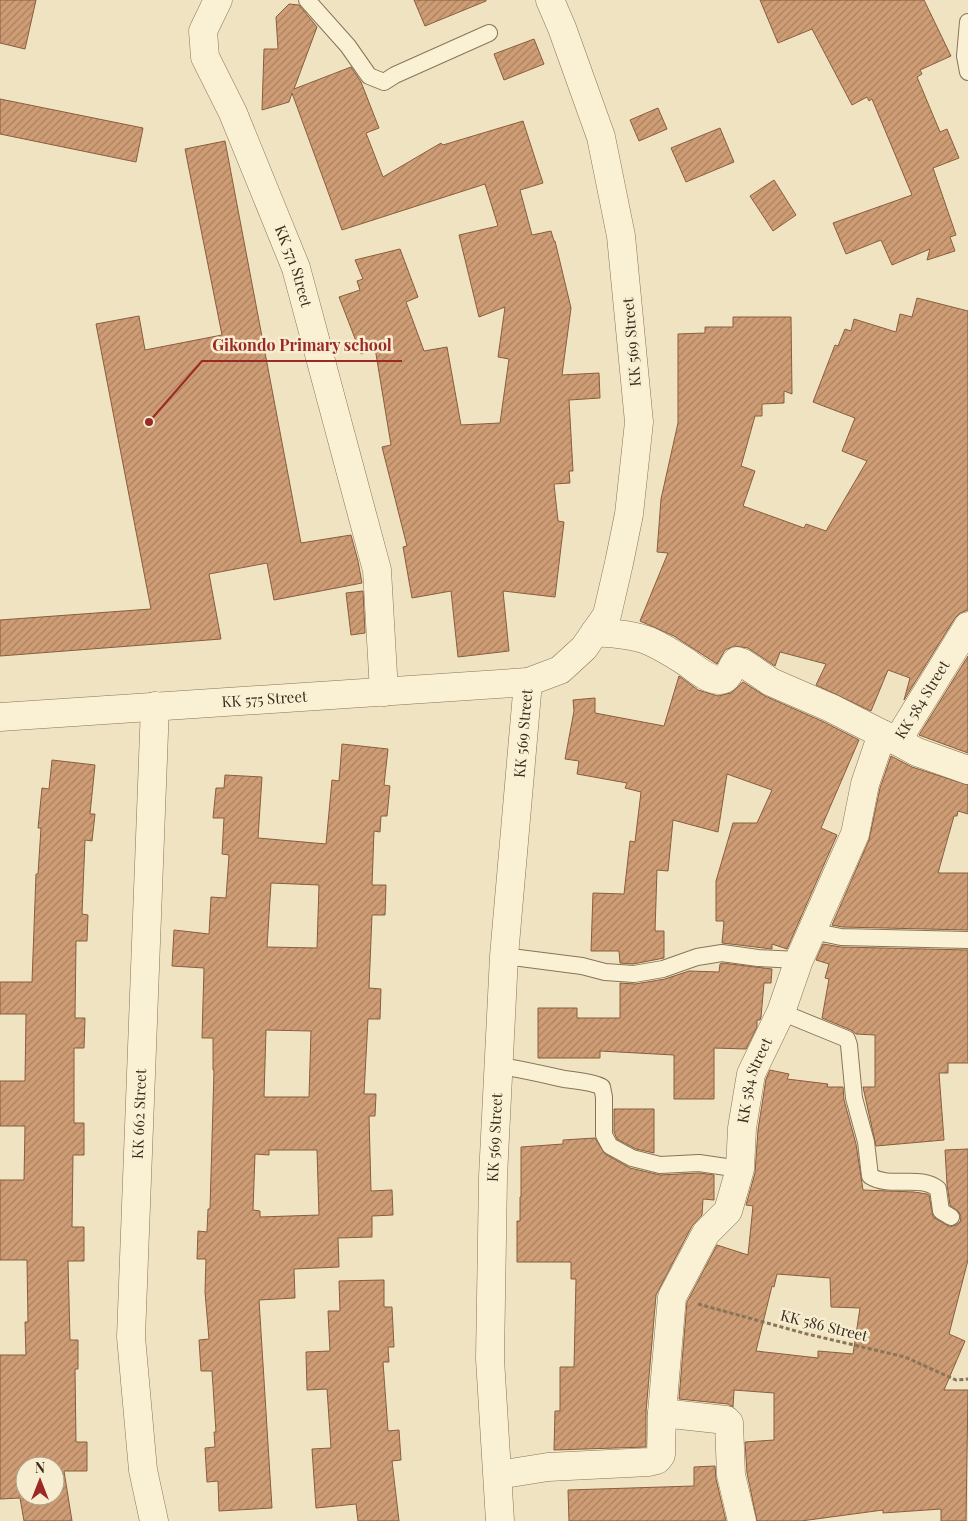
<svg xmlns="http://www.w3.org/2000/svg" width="968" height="1521" viewBox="0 0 968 1521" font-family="'Playfair Display',serif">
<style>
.building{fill:url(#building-hatch);stroke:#895e3d;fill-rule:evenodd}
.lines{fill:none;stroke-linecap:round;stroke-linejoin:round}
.lane-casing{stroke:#897458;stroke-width:18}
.street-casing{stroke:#897458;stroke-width:29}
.path{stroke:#897458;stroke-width:3;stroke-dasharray:4 2.5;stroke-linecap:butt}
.lane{stroke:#faf0d4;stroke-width:16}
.street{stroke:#faf0d4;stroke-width:28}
.labels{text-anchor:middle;stroke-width:5;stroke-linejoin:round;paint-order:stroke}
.street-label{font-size:15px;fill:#382b1d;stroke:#f7edd1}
.leader{fill:none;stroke:#9b2926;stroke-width:2}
.callout-dot{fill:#9b2926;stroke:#f7edd1;stroke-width:2}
.callout-label{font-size:16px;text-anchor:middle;font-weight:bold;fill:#9b2926;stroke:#f7edd1;stroke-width:5;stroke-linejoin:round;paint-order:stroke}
</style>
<defs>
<pattern id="building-hatch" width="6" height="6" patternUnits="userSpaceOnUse" patternTransform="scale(1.25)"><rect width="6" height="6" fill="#cf9d75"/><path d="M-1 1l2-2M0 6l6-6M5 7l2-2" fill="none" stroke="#a9805f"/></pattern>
</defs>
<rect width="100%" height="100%" fill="#efe3c1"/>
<g class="building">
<polygon points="0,0 36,0 25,49 0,43"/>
<polygon points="414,0 486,0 486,1 425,26"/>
<polygon points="760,0 924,0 951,56 920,70 922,74 917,77 940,132 947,129 959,158 933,168 956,235 950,237 955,251 927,260 930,249 892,265 881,240 846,254 833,223 912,195 872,99 869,101 867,97 852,105 812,29 778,43"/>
<polygon points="289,4 299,5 317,27 294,89 351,67 361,82 379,128 366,133 383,177 441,143 443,145 523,121 543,183 520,190 532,235 551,231 554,241 555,241 571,308 562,375 599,373 600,398 569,400 573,471 569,471 570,483 554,484 558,521 564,522 555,597 503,591 509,651 458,657 451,591 412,598 403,547 407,546 382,447 391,445 375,348 361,354 339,297 360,290 357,281 363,279 355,260 400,249 418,297 406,302 424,351 447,347 461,425 500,423 509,359 498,357 505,307 479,317 459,235 498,226 485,184 342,230 292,93 289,102 262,110 264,49 278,49 276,17"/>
<polygon points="534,39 544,64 504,80 494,54"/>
<polygon points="0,99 143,128 136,162 0,134"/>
<polygon points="658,108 667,129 639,141 630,120"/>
<polygon points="720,128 734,162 686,182 671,148"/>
<polygon points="225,141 301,543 351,535 358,561 362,583 274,600 267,563 209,574 221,639 0,656 0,620 151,609 96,324 139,316 145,350 222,335 185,149"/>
<polygon points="774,180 796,215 773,231 750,196"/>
<polygon points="917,298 968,311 968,610 960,613 955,618 904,700 910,678 888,670 871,711 816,685 826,664 780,652 775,666 748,648 734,646 725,650 717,664 674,636 640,621 668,553 657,552 661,499 678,423 678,334 705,333 705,327 733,327 733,317 791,317 792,394 784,391 784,403 762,404 762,416 755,416 741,466 755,471 743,506 804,528 806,524 826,531 867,461 842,451 855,418 813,402 835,345 838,346 845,329 851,331 854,319 896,332 900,314 912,317"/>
<polygon points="363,591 365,633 351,635 346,593"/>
<polygon points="968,656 968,753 919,735"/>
<polygon points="679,676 698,690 718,696 731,693 743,682 765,696 824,722 859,740 821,828 837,835 787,949 772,944 772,949 722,943 724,921 716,921 716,881 733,823 757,823 772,790 727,774 718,832 673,820 668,871 657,870 655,931 664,931 664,958 633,964 620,963 619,951 591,951 593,893 624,894 630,841 635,842 641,792 625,788 627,783 577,774 579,761 565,759 574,711 573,700 595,698 595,713 664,726"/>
<path d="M342 744 388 749 384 785 390 786 387 816H381L380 832 374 831 372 885H386L385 915H372L369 988 381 989 380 1019H368L364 1094H376L375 1116H369L371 1191 392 1190 393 1215 372 1216V1237L338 1238 339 1267 294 1269 295 1298 259 1300 272 1508 219 1511 218 1481 207 1482 205 1448 215 1447 214 1432H216L212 1371H201L199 1340 209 1339 205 1292 206 1259H197L198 1231 207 1232 208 1209H210L214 1070H213V1038H202L204 968 172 966 174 930 209 934 211 897 226 898 229 855 222 854 224 818H213L216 788H224L225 775 262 777 258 838 326 844 332 780 339 781ZM271 883 319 885 317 948 267 947ZM266 1030 311 1031 309 1097H264ZM269 1150H317L319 1215 260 1217V1211L253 1210 255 1154 269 1155Z"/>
<polygon points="891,756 912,767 968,785 968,814 958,811 957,816 954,816 938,873 968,873 968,930 842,927 832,925 869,840 880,788"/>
<path d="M52 760 95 765 90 814H95L92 841 85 840 82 914 88 915 87 941H76L75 1018H85L84 1048H74V1123H84V1155H73L72 1227H84V1261H68L70 1340H78V1369H75L76 1442H87V1471H64L72 1521H24L20 1498 0 1499V1355H26L25 1322H28L27 1260H0V1180H24L25 1126H0V1081H25L26 1014H0V982H32L36 874H38L41 828H38L42 788 49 789ZM25 1466H55V1496H25Z"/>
<polygon points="823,944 841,947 968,950 968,1063 948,1063 948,1073 939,1073 944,1140 876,1146 863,1087 875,1087 875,1035 856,1034 851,1030 822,1018 829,979 825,978 829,964 816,960"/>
<polygon points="722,963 772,969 771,983 764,983 761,1017 760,1020 757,1020 757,1027 746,1049 714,1048 714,1099 674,1099 674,1055 600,1051 600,1058 538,1058 538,1008 577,1008 577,1018 620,1018 620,983 635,984 665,979 689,971 719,972 720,964"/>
<path d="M770 1070 789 1074 787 1079 828 1084 827 1087H843L844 1100 856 1144 863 1190 914 1192 927 1194 929 1195 933 1217 950 1227 956 1225 960 1222 961 1217 959 1212 950 1205 947 1184 945 1150 968 1149V1260L949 1334 965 1341 944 1390H968L966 1521H941V1509L883 1513V1510L801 1521H757L747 1473 745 1442 774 1440V1393L734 1390 733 1407 728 1404 679 1399 687 1302 717 1245 748 1255 753 1206 746 1205 755 1173 758 1130 766 1079ZM777 1274 830 1278 831 1307 860 1308 853 1354 818 1351V1358L756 1351 772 1286 774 1287Z"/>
<polygon points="614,1109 654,1109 654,1153 636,1149 617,1139 614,1132"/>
<polygon points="595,1138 605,1154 630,1168 660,1175 699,1173 714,1175 714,1200 703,1199 702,1215 692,1226 656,1295 646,1412 646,1447 554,1450 555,1411 560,1411 560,1367 574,1367 576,1279 571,1279 571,1262 517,1262 517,1221 520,1221 520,1197 521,1197 521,1147 563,1144 563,1140"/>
<polygon points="384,1280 384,1307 392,1307 394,1347 388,1347 389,1362 383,1362 388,1431 399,1430 401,1460 392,1461 399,1521 358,1521 356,1504 316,1508 312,1449 331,1448 327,1389 307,1390 306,1352 330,1351 328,1311 340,1311 339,1281"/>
<polygon points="715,1466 716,1479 726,1521 569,1521 568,1490 694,1486 694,1467"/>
</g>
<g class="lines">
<defs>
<g id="lane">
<polyline points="307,0 348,46 369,76 384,82 395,75 489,33"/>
<polyline points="968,22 965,56 968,72"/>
<polyline points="812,931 841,937 968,940"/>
<polyline points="504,956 582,966 605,972 634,974 663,969 697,957 722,953 758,958 799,960"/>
<path d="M781 1012 847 1039 849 1045 854 1098 866 1142 870 1176C891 1189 920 1174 938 1189L941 1211 951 1217"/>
<path d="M499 1066C521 1069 542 1074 564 1079 577 1081 591 1081 602 1087L604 1097V1135L610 1146 632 1158 660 1165 699 1163 740 1169"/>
</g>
<g id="street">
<path id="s1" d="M218 0 203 31 205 57 233 113 296 268 377 570 384 692"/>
<path d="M595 632C613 634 632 634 649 641 660 646 672 653 683 660 694 667 706 680 720 680 730 680 730 667 737 661L743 663 771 682 831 708 882 734"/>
<path id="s2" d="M0 717 528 682"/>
<polyline points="897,741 917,752 968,770"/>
<polyline points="498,1475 548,1467 649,1462 657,1460 661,1455 662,1413"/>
<path id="s3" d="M154 1521 143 1470 131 1337 155 706"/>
<path id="s4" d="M500 1521 490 1359 493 1177 504 956 528 682 560 670 584 648 607 615 619 563 629 514 639 422 621 236 601 137 562 28 550 0"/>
<path id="s5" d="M742 1521 731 1475 729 1423 726 1420 662 1413 672 1297 706 1233 728 1211 740 1169 742 1128 751 1074 781 1012 799 960 855 834 865 784 882 734 897 741 968 626"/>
</g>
</defs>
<use href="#lane" class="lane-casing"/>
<use href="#street" class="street-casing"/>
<polyline class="path" points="698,1304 807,1334 905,1357 956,1380 968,1379"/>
<use href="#lane" class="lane"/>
<use href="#street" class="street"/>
</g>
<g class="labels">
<g class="street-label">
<text dy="5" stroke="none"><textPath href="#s1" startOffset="288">KK 571 Street</textPath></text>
<text transform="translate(632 342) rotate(-95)" y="5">KK 569 Street</text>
<text dy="5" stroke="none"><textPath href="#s5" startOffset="958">KK 584 Street</textPath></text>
<text dy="5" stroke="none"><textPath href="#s2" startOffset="265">KK 575 Street</textPath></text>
<text dy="5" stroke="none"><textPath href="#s4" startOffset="789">KK 569 Street</textPath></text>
<text dy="5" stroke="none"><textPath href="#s5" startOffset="522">KK 584 Street</textPath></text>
<text dy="5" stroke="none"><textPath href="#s3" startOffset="409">KK 662 Street</textPath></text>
<text dy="5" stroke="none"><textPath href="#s4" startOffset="384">KK 569 Street</textPath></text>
<text transform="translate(824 1326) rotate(14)" y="5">KK 586 Street</text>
</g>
</g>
<path class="leader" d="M149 422L202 361H402"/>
<circle class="callout-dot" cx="149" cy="422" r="5"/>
<g class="callout-label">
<text x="302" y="351">Gikondo Primary school</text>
</g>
<g transform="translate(40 1481)"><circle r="24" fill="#f7edd1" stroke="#ab9f89"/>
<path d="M0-4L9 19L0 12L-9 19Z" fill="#9b2926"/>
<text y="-8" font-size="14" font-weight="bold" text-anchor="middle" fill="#382b1d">N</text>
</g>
</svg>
